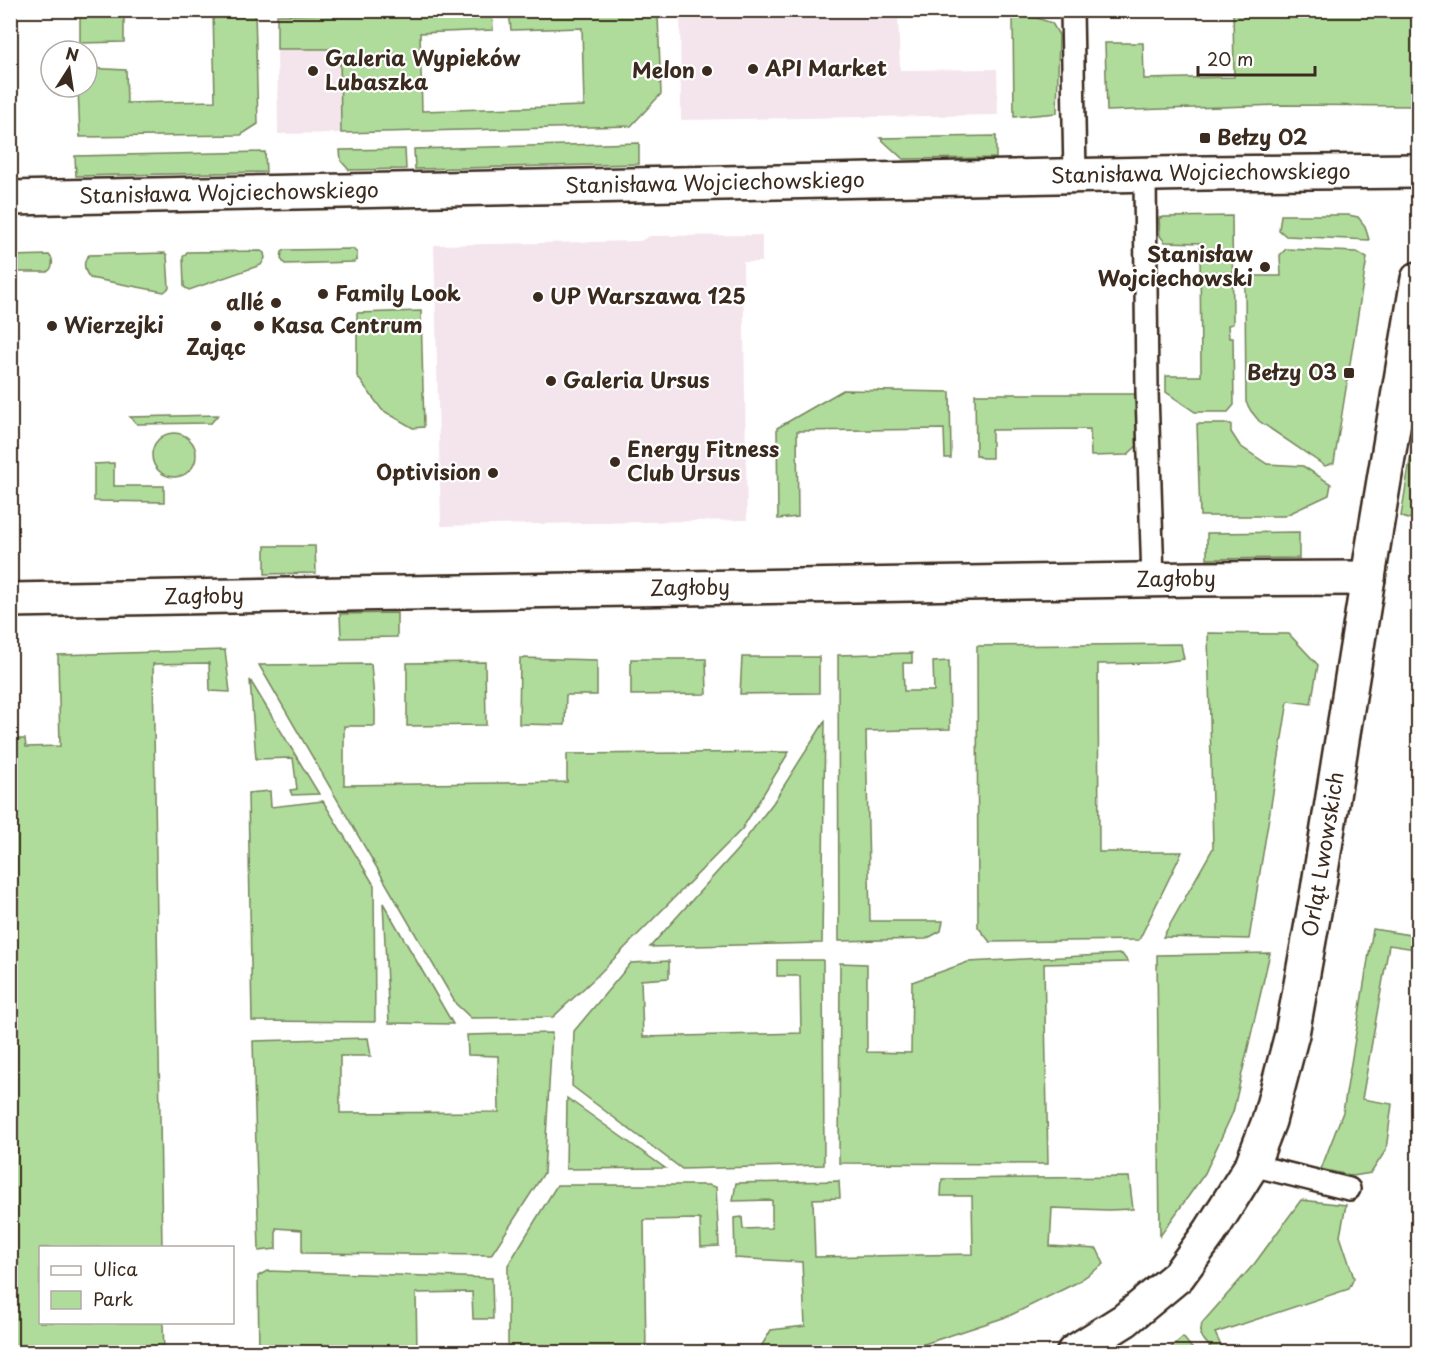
<svg xmlns="http://www.w3.org/2000/svg" width="1429" height="1363" viewBox="0 0 1429 1363" font-family="'Playpen Sans',sans-serif">
<style>
.built{fill:#f4e5ec}
.green{fill:#afdc9a;stroke:#75835c;stroke-width:1.5}
.lines{fill:none;stroke-linecap:round;stroke-linejoin:round}
.lane-casing{stroke:#3b2a1e;stroke-width:26}
.street-casing{stroke:#3b2a1e;stroke-width:38}
.secondary-casing{stroke:#3b2a1e;stroke-width:38}
.lane{stroke:#fff;stroke-width:21}
.street{stroke:#fff;stroke-width:33}
.secondary{stroke:#fff;stroke-width:33}
.poi-dot{fill:#3b2a1e;stroke:#fff;stroke-width:2}
.labels{text-anchor:middle;stroke-width:4.5;stroke-linejoin:round;paint-order:stroke}
.poi-label{font-size:21px;font-weight:bold;fill:#3b2a1e;stroke:#fff;text-anchor:start}
.street-label{font-size:21px;fill:#3b2a1e;stroke:#fff}
</style>
<rect width="100%" height="100%" fill="#fff"/>
<filter id="ink" filterUnits="userSpaceOnUse"><feTurbulence type="fractalNoise" baseFrequency=".0167" numOctaves="2"/><feDisplacementMap in="SourceGraphic" scale="12" xChannelSelector="R" yChannelSelector="G"/><feConvolveMatrix kernelMatrix="1 2 1 2 8 2 1 2 1" color-interpolation-filters="sRGB"/></filter>
<g filter="url(#ink)">
<g class="built">
<polygon points="680,11 898,11 900,70 997,69 998,115 681,120"/>
<polygon points="277,49 340,49 341,133 278,134"/>
<polygon points="762,235 762,262 743,262 747,520 441,526 434,245 640,241 650,236"/>
</g>
<g class="green">
<polygon points="80,11 124,11 124,42 80,43"/>
<polygon points="213,11 255,11 258,124 241,135 80,137 78,87 87,87 87,68 126,70 127,103 215,101"/>
<polygon points="492,11 493,30 420,33 422,111 584,106 582,28 511,30 509,11 649,10 658,15 661,94 631,126 341,133 340,49 277,49 277,15"/>
<polygon points="1233,11 1418,11 1418,106 1282,105 1107,111 1105,43 1143,43 1144,79 1234,77"/>
<polygon points="1013,16 1037,18 1052,23 1059,35 1057,113 1014,117"/>
<polygon points="996,136 996,158 903,159 880,138"/>
<polygon points="639,143 639,164 415,169 414,149"/>
<polygon points="405,149 406,169 349,170 341,161 340,150"/>
<polygon points="265,152 266,172 76,176 75,156"/>
<polygon points="1281,215 1348,215 1358,217 1365,226 1369,240 1286,236 1279,230"/>
<polygon points="1232,216 1233,324 1228,325 1229,338 1233,338 1234,405 1228,412 1195,412 1166,392 1166,376 1201,376 1200,243 1165,242 1160,236 1159,218 1164,217"/>
<polygon points="353,249 357,253 357,260 354,262 285,264 281,259 282,252 285,250"/>
<polygon points="1286,249 1357,252 1367,258 1334,463 1325,466 1259,421 1251,411 1246,402 1245,285 1248,276 1281,276 1280,255"/>
<polygon points="261,251 264,253 265,258 261,265 189,290 184,287 183,257 187,252"/>
<path d="M165 253 167 255 169 288 164 292 90 278C84 271 82 261 89 255Z"/>
<path d="M49 255 52 259C53 264 53 269 47 272H11V256Z"/>
<polygon points="421,311 424,427 413,428 382,410 357,376 357,313"/>
<polygon points="843,390 950,392 951,458 945,458 944,429 797,431 798,517 778,519 777,428"/>
<polygon points="975,394 1136,394 1138,445 1127,455 1091,456 1090,429 992,430 992,458 982,458 976,455"/>
<polygon points="1418,411 1418,498 1415,517 1407,519 1401,516"/>
<polygon points="218,415 211,423 137,424 130,417"/>
<polygon points="1197,424 1231,424 1231,432 1240,446 1267,464 1303,466 1331,484 1329,495 1284,516 1200,516"/>
<circle cx="174" cy="455" r="22"/>
<polygon points="114,463 114,486 164,486 164,502 94,501 94,464"/>
<polygon points="1299,532 1299,558 1207,559 1207,533"/>
<polygon points="265,546 315,546 316,573 265,574"/>
<polygon points="397,613 397,637 341,638 340,614"/>
<polygon points="1208,633 1289,634 1318,665 1311,704 1288,701 1249,939 1163,937 1213,848"/>
<polygon points="1181,644 1184,659 1155,663 1098,664 1099,852 1182,852 1139,940 990,942 978,927 977,646"/>
<polygon points="225,650 230,692 210,691 209,663 153,664 162,1247 40,1248 40,1322 163,1323 164,1352 11,1352 11,739 25,739 26,747 60,746 58,655"/>
<polygon points="912,653 912,663 903,663 904,691 934,691 933,662 949,661 950,729 866,731 870,921 943,921 941,931 926,939 839,941 838,655"/>
<polygon points="742,657 819,657 819,693 740,694"/>
<polygon points="520,658 597,660 597,695 566,695 565,725 519,724"/>
<polygon points="631,659 706,659 707,694 631,695"/>
<polygon points="485,662 486,725 407,726 407,663"/>
<polygon points="371,664 375,710 375,726 344,726 344,785 567,782 567,754 789,752 742,829 597,976 553,1017 471,1018 456,1004 259,665"/>
<polygon points="250,680 319,794 292,795 290,790 297,789 293,758 256,759"/>
<polygon points="825,721 822,943 650,947 737,850 773,803"/>
<polygon points="270,791 271,807 323,801 374,885 375,1022 252,1021 248,793"/>
<polygon points="383,903 453,1024 389,1023"/>
<polygon points="1373,929 1416,936 1418,945 1415,949 1389,945 1362,1099 1392,1104 1386,1150 1371,1173 1353,1176 1321,1169 1343,1112"/>
<polygon points="1270,953 1233,1112 1205,1173 1160,1236 1157,955"/>
<polygon points="1122,954 1128,962 1044,964 1048,1164 839,1163 840,963 867,964 867,1052 911,1053 912,982 968,962"/>
<polygon points="777,960 823,960 824,1165 682,1169 572,1086 574,1031 631,963 669,961 669,978 641,980 643,1037 801,1033 800,976 777,976"/>
<polygon points="552,1033 544,1173 491,1255 302,1253 302,1230 276,1228 276,1249 259,1251 253,1041 368,1038 371,1056 340,1056 340,1113 499,1112 498,1056 468,1055 467,1035"/>
<polygon points="567,1098 665,1168 566,1169"/>
<polygon points="1129,1177 1133,1209 1108,1210 1052,1208 1050,1246 1097,1249 1104,1264 1076,1283 1009,1316 900,1352 762,1352 762,1345 771,1330 805,1326 802,1262 735,1258 734,1218 742,1217 743,1229 772,1228 772,1200 733,1201 736,1183 839,1181 840,1198 813,1199 815,1257 973,1254 972,1196 941,1196 942,1179"/>
<polygon points="557,1185 708,1185 716,1187 719,1246 701,1247 700,1219 644,1220 646,1352 508,1352 508,1265"/>
<polygon points="1301,1200 1346,1205 1340,1236 1354,1278 1349,1289 1215,1333 1224,1352 1214,1352 1200,1335 1202,1323 1255,1263"/>
<polygon points="267,1271 492,1278 493,1319 473,1319 472,1292 416,1293 417,1352 259,1352 258,1276"/>
<polygon points="1183,1337 1195,1352 1165,1352 1167,1351"/>
</g>
<g class="lines">
<defs>
<g id="lane">
<polyline points="1072,10 1075,176"/>
<polyline points="1145,175 1147,392 1153,580"/>
<polyline points="1252,1165 1349,1189"/>
</g>
<g id="street">
<path id="s1" d="M10 600 1195 579 1368 578"/>
<path id="s2" d="M1074 1352 1125 1320 1178 1276 1210 1232 1252 1165 1269 1121 1292 1034 1318 890 1376 528 1418 279"/>
</g>
<g id="secondary">
<path id="s3" d="M10 198 1205 173 1418 171"/>
</g>
</defs>
<use href="#lane" class="lane-casing"/>
<use href="#street" class="street-casing"/>
<use href="#secondary" class="secondary-casing"/>
<use href="#lane" class="lane"/>
<use href="#street" class="street"/>
<use href="#secondary" class="secondary"/>
</g>
</g>
<g class="poi-dot">
<circle cx="753" cy="69" r="6"/>
<circle cx="313" cy="71" r="6"/>
<circle cx="707" cy="71" r="6"/>
<rect x="1199" y="132" width="12" height="12" rx="3"/>
<circle cx="1265" cy="267" r="6"/>
<circle cx="323" cy="294" r="6"/>
<circle cx="538" cy="297" r="6"/>
<circle cx="276" cy="303" r="6"/>
<circle cx="52" cy="326" r="6"/>
<circle cx="216" cy="326" r="6"/>
<circle cx="259" cy="326" r="6"/>
<rect x="1343" y="367" width="12" height="12" rx="3"/>
<circle cx="551" cy="381" r="6"/>
<circle cx="615" cy="462" r="6"/>
<circle cx="493" cy="473" r="6"/>
</g>
<g class="labels">
<g class="poi-label">
<text x="325" y="66">Galeria Wypieków<tspan x="325" dy="24">Lubaszka</tspan></text>
<text x="765" y="76">API Market</text>
<text x="695" y="78" text-anchor="end">Melon</text>
<text x="1217" y="145">Bełzy 02</text>
<text x="1253" y="262" text-anchor="end">Stanisław<tspan x="1253" dy="24">Wojciechowski</tspan></text>
<text x="335" y="301">Family Look</text>
<text x="550" y="304">UP Warszawa 125</text>
<text x="264" y="310" text-anchor="end">allé</text>
<text x="64" y="333">Wierzejki</text>
<text x="271" y="333">Kasa Centrum</text>
<text x="216" y="355" text-anchor="middle">Zając</text>
<text x="1337" y="380" text-anchor="end">Bełzy 03</text>
<text x="563" y="388">Galeria Ursus</text>
<text x="627" y="457">Energy Fitness<tspan x="627" dy="24">Club Ursus</tspan></text>
<text x="481" y="480" text-anchor="end">Optivision</text>
</g>
<g class="street-label">
<text dy="7" stroke="none"><textPath href="#s3" startOffset="1191">Stanisława Wojciechowskiego</textPath></text>
<text dy="7" stroke="none"><textPath href="#s3" startOffset="705">Stanisława Wojciechowskiego</textPath></text>
<text dy="7" stroke="none"><textPath href="#s3" startOffset="219">Stanisława Wojciechowskiego</textPath></text>
<text dy="7" stroke="none"><textPath href="#s1" startOffset="1166">Zagłoby</textPath></text>
<text dy="7" stroke="none"><textPath href="#s1" startOffset="680">Zagłoby</textPath></text>
<text dy="7" stroke="none"><textPath href="#s1" startOffset="194">Zagłoby</textPath></text>
<text dy="7" stroke="none"><textPath href="#s2" startOffset="582">Orląt Lwowskich</textPath></text>
</g>
</g>
<rect width="1429" height="1363" fill="none" stroke="#fff" stroke-width="36"/>
<rect x="18" y="18" width="1393" height="1327" fill="none" stroke="#3b2a1e" stroke-width="2" filter="url(#ink)"/>
<rect x="39" y="1246" width="195" height="78" fill="#ffffff" stroke="#b1aaa5" stroke-width="1.5"/>
<rect x="51" y="1266" width="30" height="9" fill="#ffffff" stroke="#b1aaa5" stroke-width="1.5"/>
<text x="93" y="1276" font-size="18" fill="#3b2a1e">Ulica</text>
<rect x="51" y="1291" width="30" height="18" fill="#afdc9a" stroke="#b1aaa5" stroke-width="1.5"/>
<text x="93" y="1306" font-size="18" fill="#3b2a1e">Park</text>
<g transform="translate(69 69) rotate(12)"><circle r="28" fill="#ffffff" stroke="#b1aaa5" stroke-width="1.5"/>
<path d="M0-4.5L10 22L0 15L-10 22Z" fill="#3b2a1e"/>
<text y="-9" font-size="16" font-weight="bold" text-anchor="middle" fill="#3b2a1e">N</text>
</g>
<path d="M1198 66v9h117v-9" fill="none" stroke="#3b2a1e" stroke-width="3"/>
<text x="1207" y="66" font-size="18" fill="#3b2a1e" stroke="#ffffff" stroke-width="4.5" paint-order="stroke">20 m</text>
</svg>
